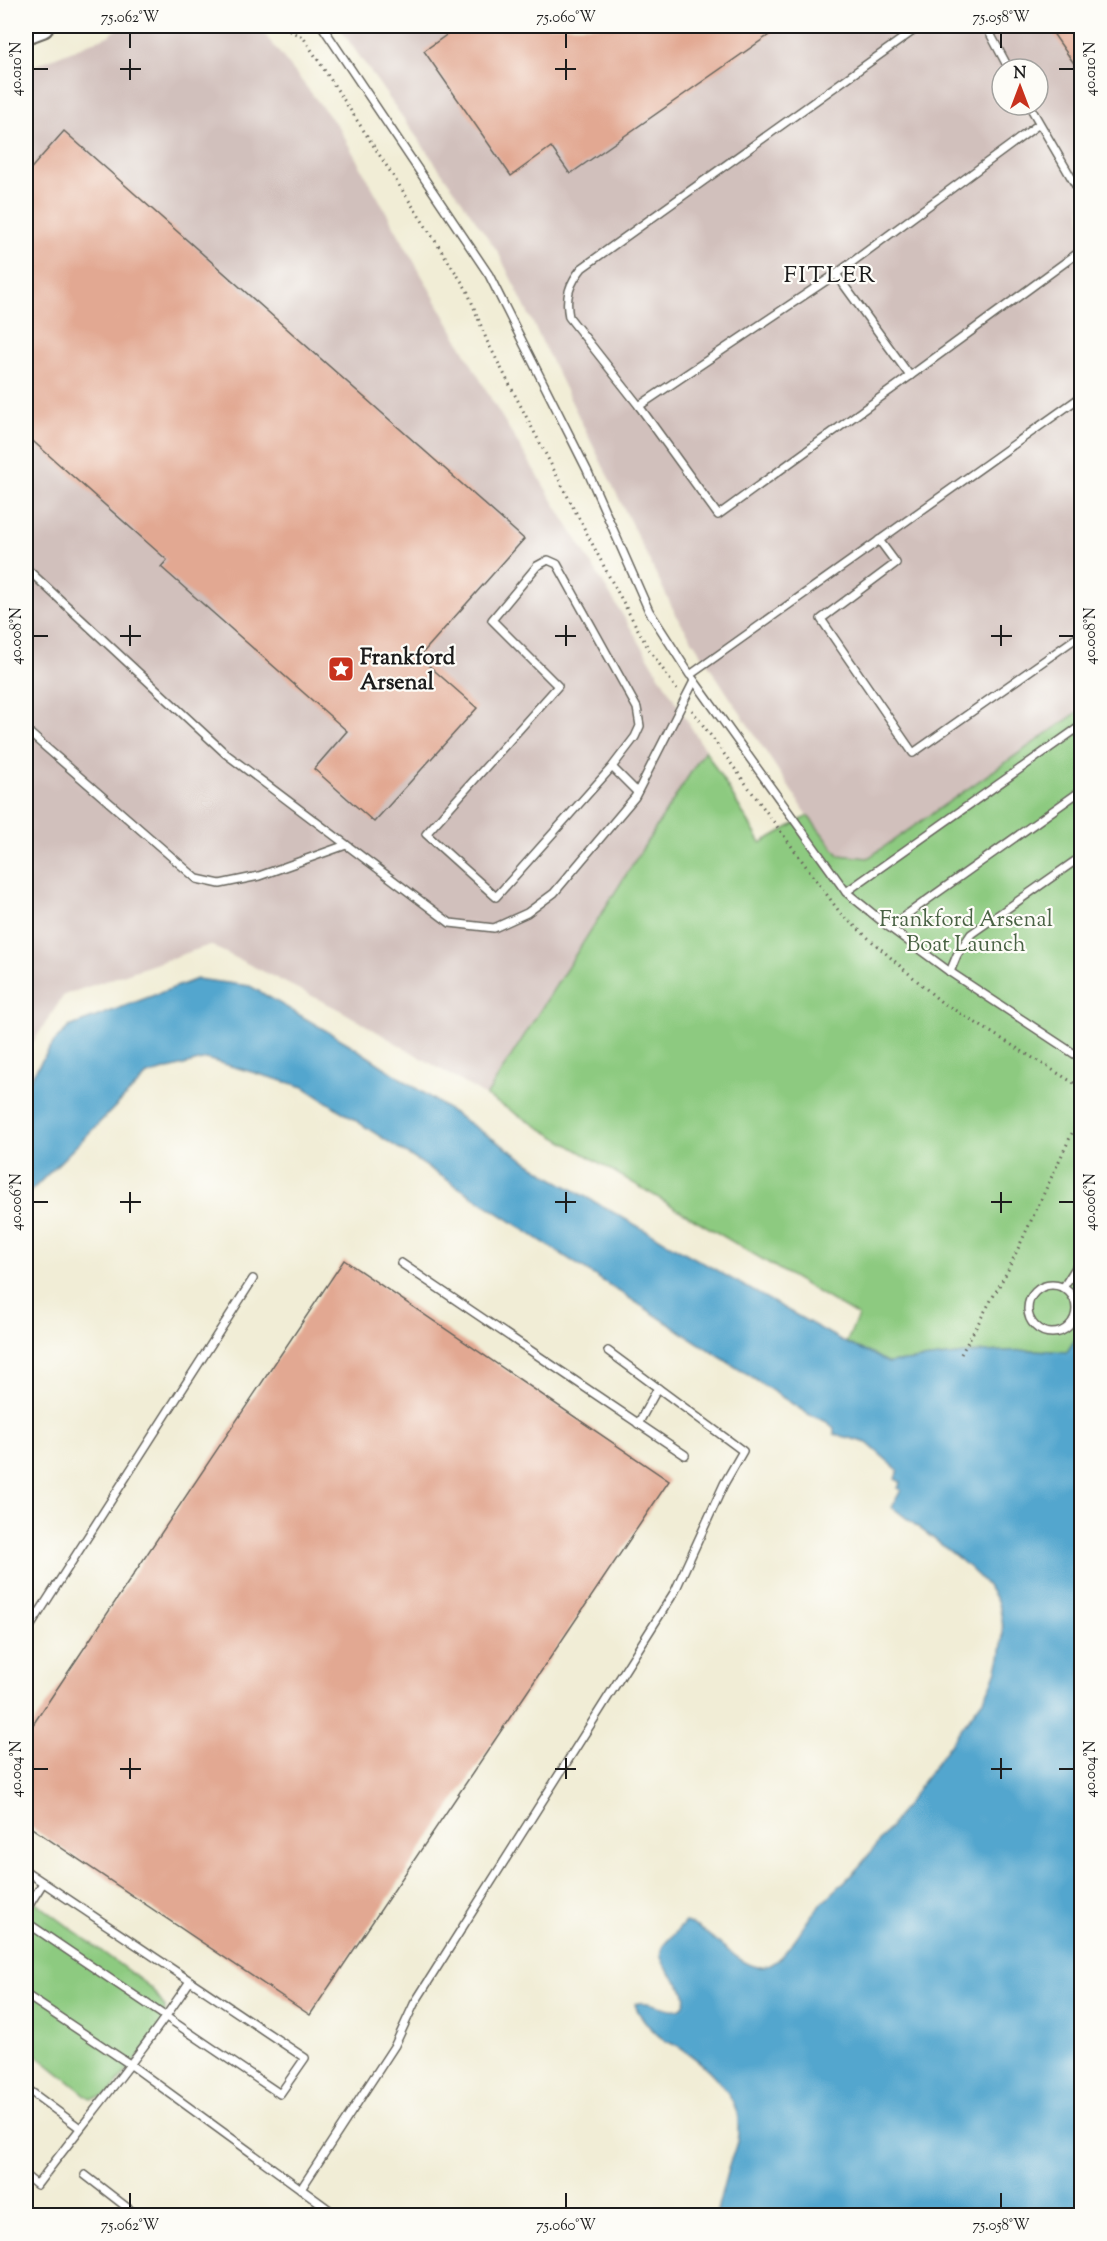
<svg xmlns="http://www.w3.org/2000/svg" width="1107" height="2241" viewBox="0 0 1107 2241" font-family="'Sorts Mill Goudy',serif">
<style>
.industrial{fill:#d1c0bc;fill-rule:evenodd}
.green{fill:#8dca80;stroke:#54734e;stroke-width:1.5}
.water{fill:#52a6ce;stroke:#376175;stroke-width:1.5}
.building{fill:#e2a892}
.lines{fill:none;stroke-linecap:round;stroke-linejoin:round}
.lane-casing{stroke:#67655d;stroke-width:10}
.primary-casing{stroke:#67655d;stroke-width:26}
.path{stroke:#67655d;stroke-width:3;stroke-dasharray:1.5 4.5;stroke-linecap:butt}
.lane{stroke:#fff;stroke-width:7}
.primary{stroke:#fff;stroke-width:22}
.ticks{fill:none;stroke:#1c1c1c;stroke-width:2}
.labels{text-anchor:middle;stroke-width:4.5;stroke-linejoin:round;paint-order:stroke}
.poi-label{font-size:22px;font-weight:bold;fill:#1c1c1c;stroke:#fdfcf7;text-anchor:start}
.park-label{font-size:22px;fill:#496244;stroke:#fdfcf7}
.neighbourhood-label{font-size:24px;letter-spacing:1.5px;fill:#1c1c1c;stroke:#fdfcf7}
.neatline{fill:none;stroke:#1c1c1c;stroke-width:2}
.ticks-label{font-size:15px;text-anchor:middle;fill:#1c1c1c}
</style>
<rect width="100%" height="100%" fill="#fdfcf7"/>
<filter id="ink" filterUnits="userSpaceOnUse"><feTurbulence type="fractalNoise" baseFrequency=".0167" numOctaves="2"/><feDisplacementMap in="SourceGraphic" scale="12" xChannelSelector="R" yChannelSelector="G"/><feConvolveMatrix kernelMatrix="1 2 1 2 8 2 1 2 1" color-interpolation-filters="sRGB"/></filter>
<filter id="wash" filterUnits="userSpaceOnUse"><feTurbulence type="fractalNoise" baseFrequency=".008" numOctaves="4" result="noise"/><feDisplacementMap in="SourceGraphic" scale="24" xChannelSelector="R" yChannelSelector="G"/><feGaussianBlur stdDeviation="1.35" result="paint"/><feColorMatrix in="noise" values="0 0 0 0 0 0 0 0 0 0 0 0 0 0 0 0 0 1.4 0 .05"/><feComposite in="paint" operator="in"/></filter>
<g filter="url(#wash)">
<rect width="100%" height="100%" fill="#f1edd6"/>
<g class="industrial">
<polygon points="122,26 258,26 339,128 494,404 705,750 486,1096 340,1010 210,945 64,995 26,1053 26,69 108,36"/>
<path d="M338 26H1081V710L868 858 839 855 808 816 677 617 498 252ZM1002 69H1038V105H1002Z"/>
</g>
<g class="green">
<polygon points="1081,710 1082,1330 1067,1352 1034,1350 983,1352 888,1363 876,1356 846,1343 858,1316 486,1096 705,750 761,843 808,816 839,855 868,858"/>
<polygon points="26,1895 151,1988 165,2007 165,2023 107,2096 91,2099 26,2047"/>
</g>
<path class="water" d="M197 979 250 986 349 1044 552 1178 846 1343 876 1356 888 1363 983 1352 1034 1350 1067 1352 1081 1330V2215H716C720 2199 724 2182 729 2166 735 2147 739 2143 738 2122 738 2094 702 2061 680 2048 674 2044 668 2043 663 2039 654 2033 637 2014 635 2004 648 1996 680 2021 685 2002 688 1991 680 1986 674 1978 648 1947 664 1948 685 1922 711 1929 739 1969 763 1967 783 1965 802 1926 815 1911 830 1894 848 1880 863 1862 906 1809 943 1751 985 1697 1002 1667 1012 1620 991 1591 970 1562 920 1530 892 1507L901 1490 898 1488 901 1482 895 1479 898 1470 867 1443 834 1434V1428L827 1422 808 1414 304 1087 206 1059 147 1075 26 1196V1085L54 1042 69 1027Z"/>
<g id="blocks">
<g class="building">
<polygon points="459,26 782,26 570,174 551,147 511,176 424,51"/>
<polygon points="1048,26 1082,26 1082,75"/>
<polygon points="64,131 524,539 419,657 477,708 374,822 314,769 347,731 161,567 167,560 26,435 26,174"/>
<polygon points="344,1260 669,1481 310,2015 26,1824 26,1735"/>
</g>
</g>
</g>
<g filter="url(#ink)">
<use href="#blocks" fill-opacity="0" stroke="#67655d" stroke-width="1.5"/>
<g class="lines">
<defs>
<g id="lane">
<polyline points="322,26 489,275 587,470 649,611 690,675 1082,396"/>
<path d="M920 26 582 268C569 284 565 297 569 317L639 406 836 274 1039 124"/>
<polyline points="986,26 1009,69"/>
<polyline points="1029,105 1082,196"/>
<polyline points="836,274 910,376 1082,250"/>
<polyline points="639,406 718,515 910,376"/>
<polyline points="879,540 896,563 821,619 913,753 1082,634"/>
<polyline points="26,568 226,754 450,923 494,928 527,913 554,893 635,797 694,681"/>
<polyline points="693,679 846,892 889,927 950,972 1082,1059"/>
<polyline points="26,730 197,879 220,884 259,876 346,845"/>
<polyline points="612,767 496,897 426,834 558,686 492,620 537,566 548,560 557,564 637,708 640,726 635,737 612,767 637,792"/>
<polyline points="846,892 1082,725"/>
<polyline points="889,927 1082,790"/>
<polyline points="950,972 957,955 971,934 1082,856"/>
<polyline points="401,1263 685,1455"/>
<circle cx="1052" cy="1309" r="24"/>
<polyline points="1063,1288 1082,1258"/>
<polyline points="638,1424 658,1388"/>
<polyline points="26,1633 253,1279"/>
<polyline points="26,1871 305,2058 280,2094 26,1922"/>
<polyline points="26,1910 43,1883"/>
<polyline points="26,1995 131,2065 338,2216"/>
<polyline points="26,2088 80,2128"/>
<polyline points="85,2175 138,2216"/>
<path d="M26 2176 37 2185C88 2117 143 2052 190 1981"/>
<polyline points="301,2189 395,2045 414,2004 675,1591 724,1484 743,1451 608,1351"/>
</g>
<polyline id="primary" points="26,32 42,26"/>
</defs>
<use href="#lane" class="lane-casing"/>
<use href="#primary" class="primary-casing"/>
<g class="path">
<polyline points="278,26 303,37 467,290 487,341 611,580 647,646 677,690"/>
<polyline points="692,710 841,914 940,1001 1082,1088"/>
<polyline points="961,1354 1008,1270 1082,1112"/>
</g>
<use href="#lane" class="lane"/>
<use href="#primary" class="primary"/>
</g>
</g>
<path class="ticks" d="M130 33V48M566 33V48M1001 33V48M130 59V80M566 59V80M33 69H48M120 69H141M555 69H576M1059 69H1074M130 625V646M566 625V646M1001 625V646M33 636H48M120 636H141M555 636H576M991 636H1012M1059 636H1074M130 1192V1213M566 1192V1213M1001 1192V1213M33 1202H48M120 1202H141M555 1202H576M991 1202H1012M1059 1202H1074M130 1758V1779M566 1758V1779M1001 1758V1779M33 1769H48M120 1769H141M555 1769H576M991 1769H1012M1059 1769H1074M130 2193V2208M566 2193V2208M1001 2193V2208"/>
<defs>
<symbol id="sight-square" viewBox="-11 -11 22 22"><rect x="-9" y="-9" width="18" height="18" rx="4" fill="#c8321e" stroke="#fdfcf7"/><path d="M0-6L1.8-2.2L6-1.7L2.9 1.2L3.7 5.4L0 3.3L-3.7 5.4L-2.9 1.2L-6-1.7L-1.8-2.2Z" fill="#fff"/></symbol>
</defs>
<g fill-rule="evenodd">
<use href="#sight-square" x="326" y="654" width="30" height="30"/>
</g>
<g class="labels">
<g class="poi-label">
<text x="360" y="664">Frankford<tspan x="360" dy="25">Arsenal</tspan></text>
</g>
<g class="park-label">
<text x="966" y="926">Frankford Arsenal<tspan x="966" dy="25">Boat Launch</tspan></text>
</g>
<g class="neighbourhood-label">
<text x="830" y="282">FITLER</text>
</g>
</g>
<rect width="1107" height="2241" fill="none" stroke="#fdfcf7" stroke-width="66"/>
<g transform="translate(1020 87)"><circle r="28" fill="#fdfcf7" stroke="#a3a29f" stroke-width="1.5"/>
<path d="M0-4.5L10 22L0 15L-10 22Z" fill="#c8321e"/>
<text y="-9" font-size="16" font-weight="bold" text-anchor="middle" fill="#1c1c1c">N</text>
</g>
<rect x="33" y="33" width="1041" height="2175" class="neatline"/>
<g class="ticks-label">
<text x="130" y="22">75.062°W</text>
<text x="566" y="22">75.060°W</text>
<text x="1001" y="22">75.058°W</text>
<text transform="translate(16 69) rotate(-90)" y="5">40.010°N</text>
<text transform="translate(1090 69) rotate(-90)" y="5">40.010°N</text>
<text transform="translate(16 636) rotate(-90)" y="5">40.008°N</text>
<text transform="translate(1090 636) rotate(-90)" y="5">40.008°N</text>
<text transform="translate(16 1202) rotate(-90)" y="5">40.006°N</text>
<text transform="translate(1090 1202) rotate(-90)" y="5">40.006°N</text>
<text transform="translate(16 1769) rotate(-90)" y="5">40.004°N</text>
<text transform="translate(1090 1769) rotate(-90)" y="5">40.004°N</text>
<text x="130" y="2230">75.062°W</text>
<text x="566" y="2230">75.060°W</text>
<text x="1001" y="2230">75.058°W</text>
</g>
</svg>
